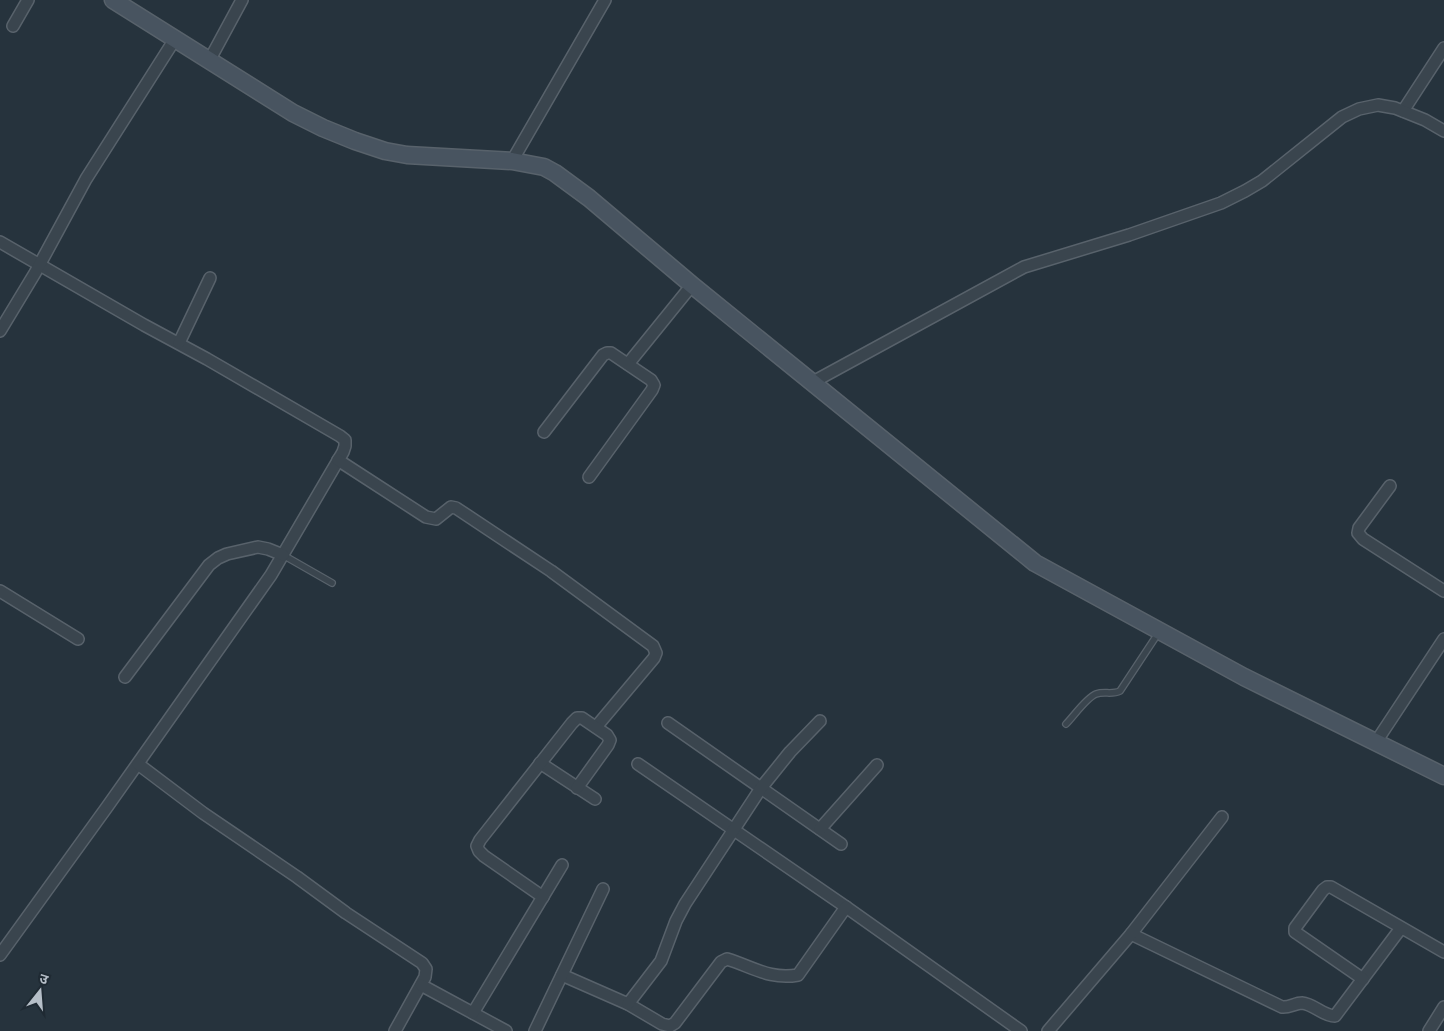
<svg xmlns="http://www.w3.org/2000/svg" width="1444" height="1031" viewBox="0 0 1444 1031" font-family="Montserrat,'Noto Sans Devanagari',sans-serif">
<style>
.lines{fill:none;stroke-linecap:round;stroke-linejoin:round}
.lane-casing{stroke:#58626b;stroke-width:8}
.street-casing{stroke:#58626b;stroke-width:14}
.secondary-casing{stroke:#58626b;stroke-width:19}
.lane{stroke:#3a454e;stroke-width:5.5}
.street{stroke:#3a454e;stroke-width:11}
.secondary{stroke:#485460;stroke-width:16}
</style>
<rect width="100%" height="100%" fill="#26333d"/>
<g class="lines">
<defs>
<g id="lane">
<polyline points="283,555 332,583"/>
<path d="M1066 724C1074 716 1086 698 1096 694 1104 691 1112 695 1120 691L1159 632"/>
</g>
<g id="street">
<polyline points="13,26 28,0"/>
<polyline points="209,61 242,0"/>
<polyline points="1403,111 1444,48"/>
<polyline points="512,161 605,0"/>
<polyline points="0,242 144,325 207,359 340,436 345,440 345,446 343,452 271,575 107,807 0,955"/>
<polyline points="0,331 35,273 86,179 175,39"/>
<polyline points="179,343 210,278"/>
<polyline points="628,364 692,285"/>
<polyline points="813,382 1024,267 1129,235 1221,203 1245,191 1262,181 1342,117 1359,109 1378,105 1395,108 1425,120 1444,131"/>
<polyline points="544,432 603,355 607,353 611,353 651,380 654,385 652,390 589,477"/>
<polyline points="338,460 426,517 436,519 451,507 456,508 551,571 653,646 656,653 654,658 596,727"/>
<polyline points="1390,486 1359,528 1358,533 1363,539 1444,591"/>
<polyline points="0,591 78,639"/>
<polyline points="125,677 209,565 218,558 227,554 258,547 268,549 283,555"/>
<polyline points="668,723 841,844"/>
<polyline points="1376,742 1444,639"/>
<polyline points="540,763 595,799"/>
<polyline points="138,764 203,813 297,877 346,913 422,963 426,969 425,977 395,1031"/>
<polyline points="638,764 846,907 1021,1031"/>
<polyline points="820,829 877,765"/>
<polyline points="543,897 484,856 479,851 477,846 480,840 572,723 577,718 582,718 607,735 610,740 608,745 577,788"/>
<path d="M1131 934 1282 1007C1289 1008 1295 1003 1302 1003 1314 1004 1323 1016 1335 1016L1401 928"/>
<path d="M562 975 628 1004 662 1024 670 1026 675 1023 721 962 727 959C753 967 770 980 798 975L846 907"/>
<polyline points="1363,979 1295,932 1295,928 1323,890 1327,887 1331,887 1444,952"/>
<polyline points="421,985 506,1031"/>
<polyline points="628,1004 661,961 676,921 685,904 761,788 790,752 820,721"/>
<polyline points="473,1013 562,865"/>
<polyline points="535,1031 603,889"/>
<polyline points="1048,1031 1131,934 1222,817"/>
<polyline points="1429,1031 1444,1007"/>
</g>
<polyline id="secondary" points="113,0 293,113 323,128 355,141 385,151 407,155 512,161 544,167 555,173 589,198 692,285 1035,563 1244,677 1444,776"/>
</defs>
<use href="#lane" class="lane-casing"/>
<use href="#street" class="street-casing"/>
<use href="#secondary" class="secondary-casing"/>
<use href="#lane" class="lane"/>
<use href="#street" class="street"/>
<use href="#secondary" class="secondary"/>
</g>
<g transform="translate(40 991) rotate(17)" stroke="#1f2a33" stroke-width="4" paint-order="stroke">
<path d="M0-4L9 19L0 12L-9 19Z" fill="#b6bfc8"/>
<text y="-8" font-size="14" font-weight="bold" text-anchor="middle" fill="#b6bfc8">उ</text>
</g>
</svg>
